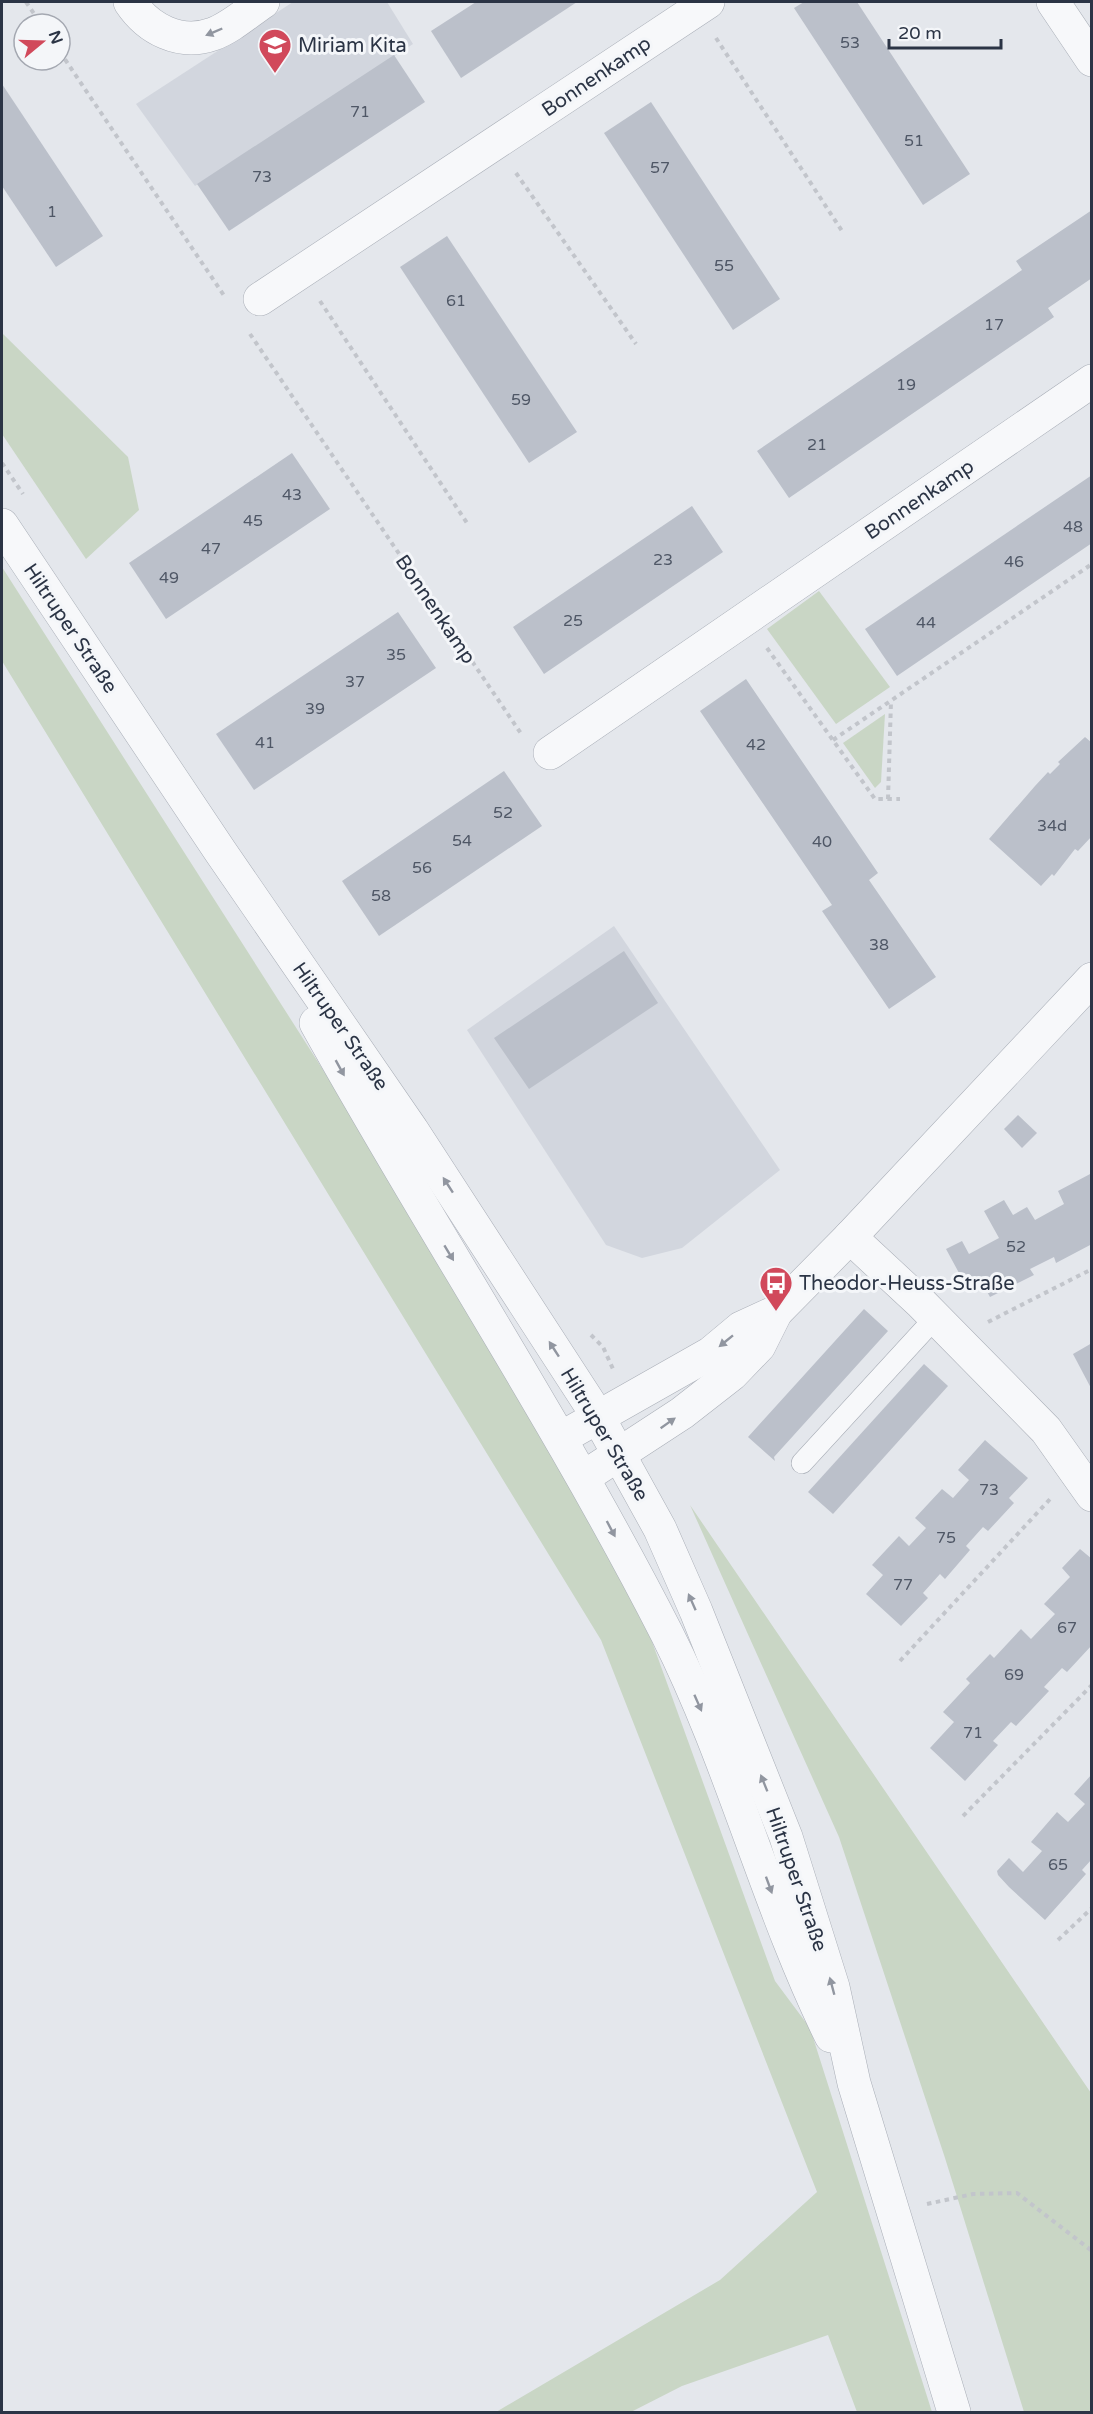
<svg xmlns="http://www.w3.org/2000/svg" width="1093" height="2414" viewBox="0 0 1093 2414" font-family="'Varela Round',sans-serif">
<style>
.built{fill:#d2d6de}
.green{fill:#c9d6c5}
.building{fill:#bbc0ca}
.lines{fill:none;stroke-linecap:round;stroke-linejoin:round}
.service-casing{stroke:#a9aeb7;stroke-width:22}
.minor-casing{stroke:#a9aeb7;stroke-width:34}
.tertiary-casing{stroke:#a9aeb7;stroke-width:34}
.path{stroke:#c2c5cb;stroke-width:4;stroke-dasharray:4.5 4.5;stroke-linecap:butt}
.service{stroke:#f7f8fa;stroke-width:21}
.minor{stroke:#f7f8fa;stroke-width:33}
.tertiary{stroke:#f7f8fa;stroke-width:33}
.oneway{fill:#9196a0}
.labels{text-anchor:middle;stroke-width:6;stroke-linejoin:round;paint-order:stroke}
.number-label{font-size:16px;fill:#4f5766}
.poi-label{font-size:20px;fill:#2b3445;stroke:#f4f6f9;text-anchor:start}
.street-label{font-size:20px;fill:#2b3445;stroke:#f4f6f9}
</style>
<rect width="100%" height="100%" fill="#e4e7ec"/>
<g class="built">
<polygon points="293,2 387,2 413,44 195,186 136,104"/>
<polygon points="614,926 780,1170 682,1248 642,1258 606,1245 467,1030"/>
</g>
<g class="green">
<polygon points="2,333 128,457 139,510 86,559 2,434"/>
<polygon points="2,567 454,1275 634,1592 775,1981 810,2028 932,2412 857,2412 828,2335 682,2386 631,2412 496,2412 720,2280 817,2192 601,1640 2,661"/>
<polygon points="819,591 890,687 836,724 767,629"/>
<polygon points="885,714 881,782 875,788 843,743"/>
<polygon points="690,1505 1091,2093 1091,2412 1024,2412 945,2158 839,1837"/>
</g>
<g class="building">
<polygon points="476,2 577,2 461,78 431,31"/>
<polygon points="804,2 857,2 970,174 923,205 794,8"/>
<polygon points="394,55 425,102 229,231 197,184"/>
<polygon points="2,84 103,236 56,267 2,186"/>
<polygon points="651,102 780,299 733,330 604,133"/>
<polygon points="1092,210 1092,278 1048,308 1054,317 789,498 757,451 1022,270 1016,261"/>
<polygon points="447,236 577,432 529,463 400,267"/>
<polygon points="292,453 330,509 166,619 129,563"/>
<polygon points="1092,475 1092,543 897,676 865,629"/>
<polygon points="692,506 723,552 544,674 513,627"/>
<polygon points="398,612 436,668 254,790 216,734"/>
<polygon points="746,679 878,873 869,880 936,977 889,1009 822,911 832,905 700,711"/>
<polygon points="1085,737 1092,743 1092,836 1078,851 1075,849 1054,876 1052,874 1041,886 989,839 1035,786 1048,772 1050,774 1060,764 1058,762"/>
<polygon points="504,771 542,826 379,936 342,881"/>
<polygon points="624,951 658,1003 529,1089 494,1038"/>
<polygon points="1018,1115 1037,1133 1022,1148 1004,1129"/>
<polygon points="1092,1173 1092,1244 1056,1263 1054,1257 1030,1269 1034,1275 990,1297 979,1277 965,1284 946,1249 962,1241 969,1254 999,1238 984,1211 1004,1200 1013,1215 1027,1207 1035,1220 1064,1204 1058,1191"/>
<polygon points="864,1309 888,1331 774,1457 775,1461 748,1437"/>
<polygon points="1092,1343 1092,1390 1073,1354"/>
<polygon points="924,1364 948,1386 833,1514 808,1492"/>
<polygon points="985,1440 1028,1478 1009,1498 1014,1503 988,1531 983,1527 966,1546 970,1550 945,1579 940,1574 923,1593 928,1598 901,1626 866,1594 883,1575 872,1565 899,1536 909,1546 926,1528 915,1518 942,1489 953,1498 969,1480 958,1470"/>
<polygon points="1080,1549 1092,1559 1092,1645 1067,1672 1062,1668 1044,1687 1049,1691 1016,1726 1011,1722 993,1741 998,1745 965,1781 930,1748 954,1722 943,1712 970,1683 966,1679 990,1654 994,1658 1021,1629 1031,1639 1055,1614 1044,1604 1070,1577 1062,1568"/>
<polygon points="1092,1774 1092,1859 1082,1870 1086,1874 1045,1920 1009,1887 998,1875 997,1871 1009,1858 1023,1872 1042,1851 1031,1842 1057,1812 1068,1822 1085,1804 1074,1794"/>
</g>
<g class="lines">
<defs>
<polyline id="service" points="802,1463 935,1318"/>
<g id="minor">
<path d="M130 2C148 29 180 46 213 34 230 28 248 12 263 2"/>
<polyline points="1053,2 1092,60"/>
<polyline points="260,299 708,2"/>
<polyline points="550,753 1092,381"/>
<polyline points="850,1237 921,1303 1046,1430 1092,1495"/>
<polyline points="561,1438 711,1353 741,1328 776,1312"/>
<polyline points="584,1477 682,1413 732,1374 759,1346 776,1312 850,1237 1092,979"/>
</g>
<g id="tertiary">
<polyline points="2,525 220,851 412,1130 597,1415 660,1529 696,1611 786,1837 833,1987 854,2083 954,2412"/>
<path d="M316 1023C430 1228 560 1424 667 1634 732 1763 767 1906 831 2036"/>
</g>
</defs>
<use href="#service" class="service-casing"/>
<use href="#minor" class="minor-casing"/>
<use href="#tertiary" class="tertiary-casing"/>
<g class="path">
<polyline points="26,2 41,24"/>
<polyline points="716,38 842,231"/>
<polyline points="60,52 225,297"/>
<polyline points="516,173 636,344"/>
<polyline points="320,301 467,523"/>
<polyline points="250,334 522,735"/>
<polyline points="2,463 23,494"/>
<polyline points="767,648 875,799 900,799"/>
<polyline points="833,740 1092,564"/>
<polyline points="888,799 891,701"/>
<polyline points="988,1322 1092,1269"/>
<polyline points="591,1335 603,1347 613,1369"/>
<polyline points="900,1661 1051,1498"/>
<polyline points="963,1816 1092,1685"/>
<polyline points="1058,1940 1092,1908"/>
<polyline points="927,2204 973,2194 1017,2193 1092,2251"/>
</g>
<use href="#service" class="service"/>
<use href="#minor" class="minor"/>
<use href="#tertiary" class="tertiary"/>
</g>
<defs><path id="oneway-solid" d="M-6-.8H1V-3.2L6.5 0L1 3.2V.8H-6Z" transform="scale(1.5)"/></defs>
<g class="oneway">
<use href="#oneway-solid" transform="translate(214 32) rotate(157)"/>
<use href="#oneway-solid" transform="translate(340 1068) rotate(61)"/>
<use href="#oneway-solid" transform="translate(448 1185) rotate(-123)"/>
<use href="#oneway-solid" transform="translate(449 1253) rotate(59)"/>
<use href="#oneway-solid" transform="translate(726 1341) rotate(141)"/>
<use href="#oneway-solid" transform="translate(554 1349) rotate(-123)"/>
<use href="#oneway-solid" transform="translate(668 1423) rotate(-35)"/>
<use href="#oneway-solid" transform="translate(611 1529) rotate(62)"/>
<use href="#oneway-solid" transform="translate(692 1602) rotate(-114)"/>
<use href="#oneway-solid" transform="translate(698 1703) rotate(66)"/>
<use href="#oneway-solid" transform="translate(764 1783) rotate(-112)"/>
<use href="#oneway-solid" transform="translate(769 1885) rotate(70)"/>
<use href="#oneway-solid" transform="translate(832 1986) rotate(-105)"/>
</g>
<defs>
<symbol id="school-pin" viewBox="-11 -11 22 30"><path d="M0 17L-7.5 6A9.5 9.5 0 1 1 7.5 6Z" fill="#d1495b" stroke="#f4f6f9"/><path d="M0-5L7-2L0 1L-7-2ZM-4 1L0 2.5L4 1V4Q0 6-4 4Z" fill="#fff"/></symbol>
<symbol id="bus-pin" viewBox="-11 -11 22 30"><path d="M0 17L-7.5 6A9.5 9.5 0 1 1 7.5 6Z" fill="#d1495b" stroke="#f4f6f9"/><path d="M-5-6H5V4H4V6H2V4H-2V6H-4V4H-5ZM-3.5-4V0h7V-4ZM-3.5 1.2v1.5H-2V1.2ZM2 1.2v1.5H3.5V1.2Z" fill="#fff"/></symbol>
</defs>
<g fill-rule="evenodd">
<use href="#school-pin" x="256" y="26" width="38" height="52"/>
<use href="#bus-pin" x="757" y="1264" width="38" height="52"/>
</g>
<g class="labels">
<g class="number-label">
<text x="850" y="48">53</text>
<text x="360" y="117">71</text>
<text x="914" y="146">51</text>
<text x="660" y="173">57</text>
<text x="262" y="182">73</text>
<text x="52" y="217">1</text>
<text x="724" y="271">55</text>
<text x="456" y="306">61</text>
<text x="994" y="330">17</text>
<text x="906" y="390">19</text>
<text x="521" y="405">59</text>
<text x="817" y="450">21</text>
<text x="292" y="500">43</text>
<text x="253" y="526">45</text>
<text x="1073" y="532">48</text>
<text x="211" y="554">47</text>
<text x="663" y="565">23</text>
<text x="1014" y="567">46</text>
<text x="169" y="583">49</text>
<text x="573" y="626">25</text>
<text x="926" y="628">44</text>
<text x="396" y="660">35</text>
<text x="355" y="687">37</text>
<text x="315" y="714">39</text>
<text x="265" y="748">41</text>
<text x="756" y="750">42</text>
<text x="503" y="818">52</text>
<text x="1052" y="831">34d</text>
<text x="462" y="846">54</text>
<text x="822" y="847">40</text>
<text x="422" y="873">56</text>
<text x="381" y="901">58</text>
<text x="879" y="950">38</text>
<text x="1016" y="1252">52</text>
<text x="989" y="1495">73</text>
<text x="946" y="1543">75</text>
<text x="903" y="1590">77</text>
<text x="1067" y="1633">67</text>
<text x="1014" y="1680">69</text>
<text x="973" y="1738">71</text>
<text x="1058" y="1870">65</text>
</g>
<g class="poi-label">
<text x="298" y="52">Miriam Kita</text>
<text x="799" y="1290">Theodor-Heuss-Straße</text>
</g>
<g class="street-label">
<text transform="translate(596 76) rotate(-34)" y="7">Bonnenkamp</text>
<text transform="translate(919 499) rotate(-34)" y="7">Bonnenkamp</text>
<text transform="translate(436 609) rotate(56)" y="7">Bonnenkamp</text>
<text transform="translate(71 628) rotate(56)" y="7">Hiltruper Straße</text>
<text transform="translate(341 1026) rotate(55)" y="7">Hiltruper Straße</text>
<text transform="translate(605 1434) rotate(59)" y="7">Hiltruper Straße</text>
<text transform="translate(797 1879) rotate(71)" y="7">Hiltruper Straße</text>
</g>
</g>
<rect width="1093" height="2414" fill="none" stroke="#2b3445" stroke-width="6"/>
<g transform="translate(42 42) rotate(71)"><circle r="28" fill="#f4f6f9" stroke="#a4a8b1" stroke-width="1.5"/>
<path d="M0-4.5L10 22L0 15L-10 22Z" fill="#d1495b"/>
<text y="-9" font-size="16" font-weight="bold" text-anchor="middle" fill="#2b3445">N</text>
</g>
<path d="M889 39v9h112v-9" fill="none" stroke="#2b3445" stroke-width="3"/>
<text x="898" y="39" font-size="18" fill="#2b3445" stroke="#f4f6f9" stroke-width="4.5" paint-order="stroke">20 m</text>
</svg>
